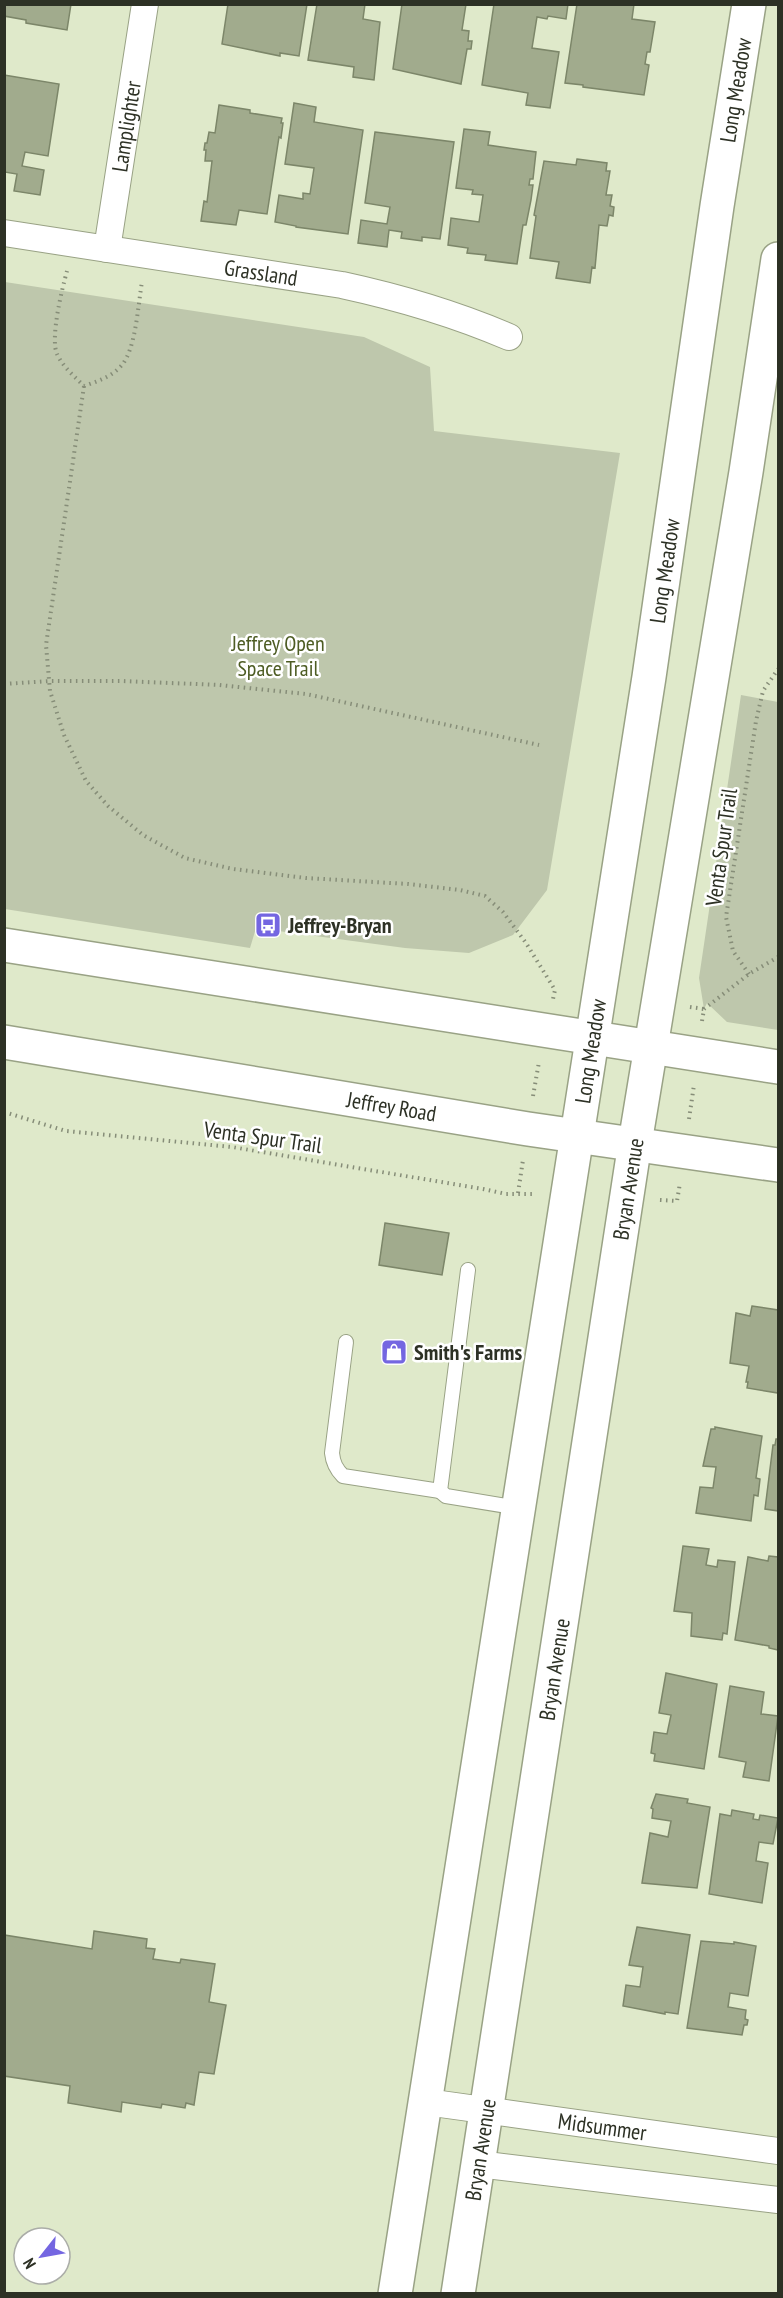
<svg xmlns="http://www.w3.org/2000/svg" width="783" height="2298" viewBox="0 0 783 2298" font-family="'PT Sans Narrow',sans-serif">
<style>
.green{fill:#bec7ac}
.building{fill:#a1ab8d;stroke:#7c8669;stroke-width:1.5}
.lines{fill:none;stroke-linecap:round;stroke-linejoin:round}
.lane-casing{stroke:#99a285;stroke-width:16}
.street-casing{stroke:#99a285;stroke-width:28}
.secondary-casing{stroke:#99a285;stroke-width:36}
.primary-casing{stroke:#99a285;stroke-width:36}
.path{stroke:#868d78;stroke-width:4;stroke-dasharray:1.5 4.5;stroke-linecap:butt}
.lane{stroke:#fff;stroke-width:14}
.street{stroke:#fff;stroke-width:26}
.secondary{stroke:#fff;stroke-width:33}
.primary{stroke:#fff;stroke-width:33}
.labels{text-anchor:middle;stroke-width:5;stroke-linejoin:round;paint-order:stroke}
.street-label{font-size:22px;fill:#2d3125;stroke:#fff}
.park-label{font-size:22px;fill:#4d5c23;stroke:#fff}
.poi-label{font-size:22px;font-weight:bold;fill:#2d3125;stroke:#fff;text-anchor:start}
</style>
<rect width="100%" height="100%" fill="#dfe9ca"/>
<g class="green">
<polygon points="5,282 364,337 430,367 434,431 620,453 547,890 513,935 469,953 405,948 256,928 250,948 5,909"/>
<polygon points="741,695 778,702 778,1030 727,1022 707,1003 704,1009 699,978"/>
</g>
<g class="building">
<polygon points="4,4 71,4 67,30 26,23 26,20 4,16"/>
<polygon points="228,4 307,4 299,56 280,53 280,56 222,44"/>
<polygon points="317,4 365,4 363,19 380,22 374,80 353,77 354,67 308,60"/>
<polygon points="402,4 466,4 462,30 469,31 468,41 472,41 471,49 467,49 461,84 393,69"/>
<polygon points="494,4 568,4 566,19 548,16 547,19 537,17 532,48 559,52 550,108 526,105 528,93 482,85"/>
<polygon points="577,4 634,4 632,19 655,22 650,52 647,52 645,64 649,65 644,95 583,87 583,85 565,83"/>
<polygon points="4,75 59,84 48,156 25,152 22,166 44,170 40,195 14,191 17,174 5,172 4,176"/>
<polygon points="294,103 316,107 314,122 363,130 348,234 296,227 296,226 275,222 279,195 303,199 303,193 310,194 314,168 285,164"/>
<polygon points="219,105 250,110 250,113 282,118 281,123 283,123 281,138 279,137 267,214 239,210 236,225 201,221 204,201 207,202 212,161 205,161 206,150 204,150 205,143 207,143 209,132 215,133"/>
<polygon points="464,129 490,132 488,145 536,152 533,179 530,179 529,185 533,185 531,200 526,225 523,225 517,264 485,260 486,255 467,253 468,248 448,245 451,218 479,222 483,195 472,194 473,190 456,188"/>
<polygon points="375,132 454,142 440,239 422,237 422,241 401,238 402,232 389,230 387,247 358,243 361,220 387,224 390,207 365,203"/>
<polygon points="577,159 607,163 606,171 610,171 606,195 612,195 610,206 614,207 613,216 609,215 607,226 599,225 595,268 592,267 590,283 556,278 559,262 530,258 536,216 534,215 544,161 576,165"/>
<polygon points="385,1223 449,1233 442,1275 379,1265"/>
<polygon points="752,1306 778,1310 778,1393 747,1388 748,1382 746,1382 749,1366 730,1363 736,1313 750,1316"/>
<polygon points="715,1427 762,1436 756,1478 760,1479 758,1496 754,1495 751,1521 696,1513 700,1487 713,1488 716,1467 703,1466 711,1429 715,1429"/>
<polygon points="776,1439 778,1439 778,1513 778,1511 765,1509 773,1445 775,1445"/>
<polygon points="683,1546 709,1549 706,1565 717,1567 718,1560 735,1562 727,1634 723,1633 722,1640 691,1636 692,1613 674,1611"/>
<polygon points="769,1556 778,1557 778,1650 769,1648 769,1646 735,1640 748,1557 768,1561"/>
<polygon points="666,1673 717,1684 704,1769 654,1761 655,1754 651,1753 654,1732 667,1734 671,1715 659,1713"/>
<polygon points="730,1686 764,1692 761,1714 778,1716 769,1781 743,1777 746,1762 719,1757"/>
<polygon points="656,1794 688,1799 687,1803 710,1807 697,1888 642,1883 650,1833 668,1837 671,1821 652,1818 653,1809 651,1808"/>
<polygon points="732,1810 754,1814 753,1819 759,1820 760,1815 778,1818 773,1844 759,1842 756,1861 768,1863 762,1903 709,1894 720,1814 731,1816"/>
<polygon points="637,1927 690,1935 678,2014 665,2012 665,2014 623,2006 626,1985 640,1987 643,1967 629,1965"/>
<polygon points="94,1931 147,1939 146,1948 155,1949 153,1959 180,1963 181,1959 215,1964 209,2002 226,2005 214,2074 199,2072 194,2105 186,2103 185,2108 162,2104 161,2108 122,2102 121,2112 68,2103 70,2086 4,2076 4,1935 92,1949"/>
<polygon points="701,1941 734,1944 734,1942 756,1946 748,1996 730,1993 728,2007 746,2010 745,2019 748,2020 747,2025 744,2025 742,2035 687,2028"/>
</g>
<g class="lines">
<defs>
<g id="lane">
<polyline points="468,1270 440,1491 446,1496 519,1508"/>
<path d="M346 1342 332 1453C333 1463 336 1469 343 1476L440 1491"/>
</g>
<g id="street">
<path id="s1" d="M4 233 342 285C402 298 453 313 509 337"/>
<path id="s2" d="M107 249 145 4"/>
<path id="s3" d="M426 2102 778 2151"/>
<polyline points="478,2164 778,2200"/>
</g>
<g id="secondary">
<path id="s4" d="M395 2294 649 677 717 206 749 4"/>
<path id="s5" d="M458 2294 635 1143 746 472 778 259"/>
</g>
<g id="primary">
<polyline points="4,945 778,1067"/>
<path id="s6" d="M4 1042 528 1129 778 1165"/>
</g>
</defs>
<use href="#lane" class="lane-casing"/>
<use href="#street" class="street-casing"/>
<use href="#secondary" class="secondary-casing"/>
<use href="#primary" class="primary-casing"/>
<g class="path">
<path d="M67 271C62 289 50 338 57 354 63 367 74 376 84 386 98 381 111 377 121 366 136 350 138 304 142 282"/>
<polyline points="84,386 46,645 50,691 64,735 86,781 108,806 143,835 185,858 233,869 306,878 408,884 460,890 485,896 503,912 526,943 555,990 553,999"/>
<polyline points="4,684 50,681 121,681 219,685 306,694 539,745"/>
<polyline points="749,974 733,951 726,917 756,721 763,691 778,669"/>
<polyline points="690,1007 704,1009"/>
<polyline points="702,1021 704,1009 749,974 778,957"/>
<polyline points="533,1096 539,1062"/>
<polyline points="4,1112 66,1131 232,1147 483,1189 506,1194 536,1194"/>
<polyline points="689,1119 694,1085"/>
<polyline points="518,1193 523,1160"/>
<polyline points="660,1200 677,1201 680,1183"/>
</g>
<use href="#lane" class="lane"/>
<use href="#street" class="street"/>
<use href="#secondary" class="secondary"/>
<use href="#primary" class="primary"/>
</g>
<defs>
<symbol id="bus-square" viewBox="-11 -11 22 22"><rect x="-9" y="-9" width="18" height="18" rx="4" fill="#7466e1" stroke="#fff"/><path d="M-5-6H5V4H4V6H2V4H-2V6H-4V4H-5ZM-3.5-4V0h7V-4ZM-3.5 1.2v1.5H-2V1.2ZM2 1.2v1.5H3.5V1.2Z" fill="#fff"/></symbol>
<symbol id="shop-square" viewBox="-11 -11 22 22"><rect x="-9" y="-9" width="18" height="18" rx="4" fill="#7466e1" stroke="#fff"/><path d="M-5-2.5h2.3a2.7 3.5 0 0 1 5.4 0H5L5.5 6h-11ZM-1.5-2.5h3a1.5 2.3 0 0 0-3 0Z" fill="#fff"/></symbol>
</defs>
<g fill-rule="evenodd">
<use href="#bus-square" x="253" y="910" width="30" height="30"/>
<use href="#shop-square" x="379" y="1337" width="30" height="30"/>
</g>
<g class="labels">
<g class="street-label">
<text dy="8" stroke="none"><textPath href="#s4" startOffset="2230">Long Meadow</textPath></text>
<text dy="8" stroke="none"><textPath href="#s2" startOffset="124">Lamplighter</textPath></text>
<text dy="8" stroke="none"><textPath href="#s1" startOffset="260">Grassland</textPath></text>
<text dy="8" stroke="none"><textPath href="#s4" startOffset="1744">Long Meadow</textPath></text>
<text transform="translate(721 847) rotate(-82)" y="8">Venta Spur Trail</text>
<text dy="8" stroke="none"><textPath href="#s4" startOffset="1258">Long Meadow</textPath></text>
<text dy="8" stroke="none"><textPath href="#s6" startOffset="393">Jeffrey Road</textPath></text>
<text transform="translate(263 1137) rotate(8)" y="8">Venta Spur Trail</text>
<text dy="8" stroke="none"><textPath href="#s5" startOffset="1118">Bryan Avenue</textPath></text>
<text dy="8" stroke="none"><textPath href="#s5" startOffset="632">Bryan Avenue</textPath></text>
<text dy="8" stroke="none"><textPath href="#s3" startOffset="178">Midsummer</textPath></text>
<text dy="8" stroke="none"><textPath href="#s5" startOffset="146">Bryan Avenue</textPath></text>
</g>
<g class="park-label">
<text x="278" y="651">Jeffrey Open<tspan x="278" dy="25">Space Trail</tspan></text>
</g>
<g class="poi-label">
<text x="288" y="933">Jeffrey-Bryan</text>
<text x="414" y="1360">Smith's Farms</text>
</g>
</g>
<rect width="783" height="2298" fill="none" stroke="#2d3125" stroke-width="12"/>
<g transform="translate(42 2256) rotate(239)"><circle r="28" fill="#ffffff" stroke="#abada8" stroke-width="1.5"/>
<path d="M0-4.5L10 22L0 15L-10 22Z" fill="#7466e1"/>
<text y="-9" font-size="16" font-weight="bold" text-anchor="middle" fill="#2d3125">N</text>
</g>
</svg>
